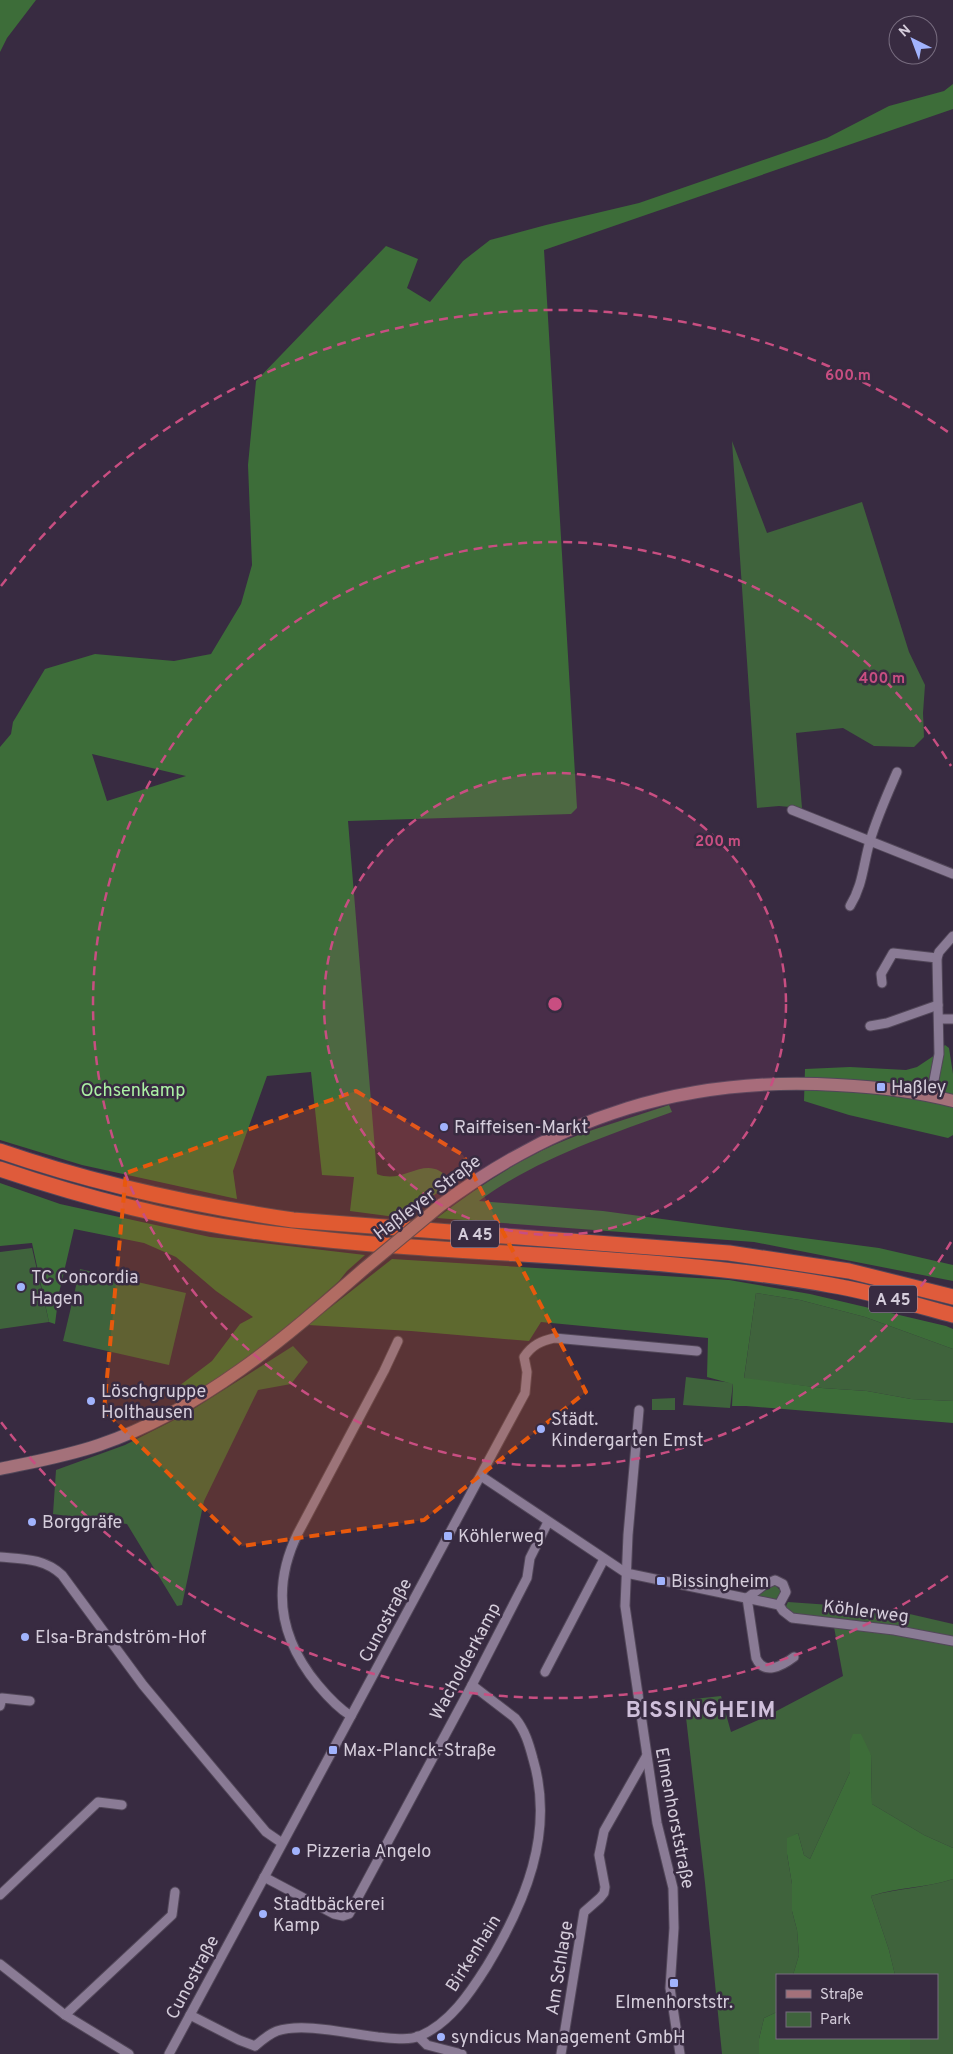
<svg xmlns="http://www.w3.org/2000/svg" width="953" height="2054" viewBox="0 0 953 2054" font-family="Overpass,sans-serif">
<style>
.green{fill:#3f633c}
.forest{fill:#3d6d39;fill-rule:evenodd}
.lines{fill:none;stroke-linecap:round;stroke-linejoin:round}
.minor-casing{stroke:#524759;stroke-width:11}
.secondary-casing{stroke:#524759;stroke-width:14}
.motorway-casing{stroke:#524759;stroke-width:17}
.minor{stroke:#8a7b95;stroke-width:9}
.secondary{stroke:#a4717a;stroke-width:12}
.motorway{stroke:#df5b3b;stroke-width:15}
.secondary-bridge-casing{stroke:#524759;stroke-width:14;stroke-linecap:butt}
.secondary-bridge{stroke:#a4717a;stroke-width:12}
.marked{fill:#e8590c;fill-opacity:0.2;stroke:#e8590c;stroke-width:4;stroke-dasharray:10 6;stroke-linejoin:round}
.ring{fill:none;stroke:#c84e81;stroke-width:2.5;stroke-dasharray:9 6}
.poi-dot{fill:#a1b3fd;stroke:#382b41;stroke-width:2}
.labels{text-anchor:middle;stroke-width:5;stroke-linejoin:round;paint-order:stroke}
.shield{fill:#382b41;stroke:#a69cad;stroke-width:1}
.shield-label{font-size:16px;font-weight:bold;fill:#d5cddb}
.poi-label{font-size:18px;fill:#d5cddb;stroke:#382b41;text-anchor:start}
.park-label{font-size:18px;fill:#abf1a4;stroke:#382b41}
.street-label{font-size:18px;fill:#d5cddb;stroke:#382b41}
.district-label{font-size:22px;font-weight:bold;letter-spacing:1px;fill:#cfbfda;stroke:#382b41}
.centre{fill:#c84e81;stroke:#382b41;stroke-width:2.5}
.ring-label{font-size:15px;text-anchor:middle;font-weight:bold;fill:#c84e81;stroke:#382b41;stroke-width:5;stroke-linejoin:round;paint-order:stroke}
</style>
<rect width="100%" height="100%" fill="#382b41"/>
<g class="green">
<polygon points="732,441 767,533 862,502 909,652 925,685 923,713 924,737 914,747 874,746 843,728 796,733 802,808 779,806 757,808"/>
<polygon points="32,1248 49,1322 0,1329 0,1252"/>
<polygon points="80,1269 186,1293 169,1365 63,1341"/>
<polygon points="756,1293 800,1300 865,1317 953,1349 953,1401 911,1399 867,1391 822,1388 744,1379"/>
<polygon points="293,1346 308,1362 291,1384 258,1390 204,1501 182,1605 177,1606 127,1524 53,1514 56,1470 125,1445 184,1415"/>
<polygon points="686,1377 733,1383 730,1408 683,1405"/>
<polygon points="675,1398 675,1410 652,1410 652,1399"/>
<polygon points="775,1585 782,1592 779,1598 775,1600 759,1597 759,1594"/>
<polygon points="788,1602 888,1609 953,1624 953,1641 798,1617 787,1610 786,1606"/>
<polygon points="834,1627 859,1628 953,1646 953,1848 924,1835 872,1804 871,1755 850,1741 850,1772 810,1859 804,1855 798,1833 787,1839 787,1854 792,1884 792,1911 797,1930 799,1955 793,1975 777,1975 777,2012 764,2018 759,2039 759,2054 722,2054 705,1883 684,1700 721,1696 731,1732 765,1717 843,1676"/>
<path d="M953 1879V2054H910V2038H937V1975H895L889 1950 871 1896C898 1888 926 1888 953 1879Z"/>
</g>
<g class="forest">
<polygon points="0,0 36,0 7,38 0,52"/>
<path d="M953 84V109L544 250 577 808 571 814 348 821 377 1174C407 1186 426 1149 452 1182L403 1218 350 1211 354 1177 322 1175 311 1072 267 1076 233 1171 237 1199 82 1165 0 1140V747L11 734 13 722 45 669 95 654 174 661 211 654 241 604 252 565 248 465 256 381 386 246 418 259 407 288 430 302 463 261 490 240 546 225 639 203 827 138 889 106 944 91ZM92 754 186 776 107 801Z"/>
<polygon points="945,1045 949,1048 953,1074 953,1135 948,1138 849,1115 804,1101 805,1069 850,1067 906,1070 917,1067 932,1057"/>
<path d="M669 1105 672 1112C606 1136 536 1159 479 1201L603 1211 781 1235 879 1248 953 1265V1281L754 1242 437 1218C473 1190 512 1164 554 1145 590 1129 631 1118 669 1105Z"/>
<path d="M0 1183 60 1204 210 1237 365 1255 347 1271 339 1281C292 1323 243 1365 188 1397L179 1386 212 1361 240 1324 253 1317 216 1291 176 1257 144 1243 74 1229 59 1293 55 1324 49 1322 32 1243 0 1246Z"/>
<polygon points="392,1259 729,1280 810,1294 946,1326 953,1329 953,1349 865,1317 800,1300 756,1293 744,1378 822,1388 867,1391 911,1399 953,1401 953,1423 746,1406 732,1406 733,1384 707,1377 708,1338 541,1322 529,1341 411,1331 308,1325"/>
<path d="M853 1734H861L871 1755 872 1804 924 1835 953 1848V1879C926 1888 898 1887 871 1896L889 1950 895 1975H793L799 1955 797 1930 792 1911V1884L787 1854V1838L798 1833 804 1855 810 1859 850 1772V1741Z"/>
<polygon points="777,2012 777,2038 910,2038 910,2054 759,2054 759,2039 764,2018"/>
</g>
<g class="lines">
<defs>
<g id="minor">
<polyline points="792,810 953,874"/>
<path d="M850 906C863 885 863 865 870 841 877 817 887 795 897 772"/>
<polyline points="882,983 881,974 893,953 937,958"/>
<polyline points="939,1019 953,1019"/>
<polyline points="870,1026 887,1023 938,1005"/>
<polyline points="931,1096 939,1054 937,958 939,952 953,936"/>
<polyline points="639,1410 628,1535 625,1606 657,1823 673,1888 674,1928 670,1988 680,2054"/>
<polyline points="481,1476 626,1573 779,1605 783,1611 792,1618 894,1630 953,1641"/>
<path d="M0 1557C23 1559 44 1558 62 1575L143 1685 266 1832 282 1843"/>
<path d="M747 1598 756 1658C764 1676 782 1666 794 1657"/>
<polyline points="747,1598 764,1585 775,1580 783,1584 786,1592 779,1605"/>
<polyline points="545,1672 604,1559"/>
<polyline points="0,1706 2,1698 30,1701"/>
<path d="M351 1716C338 1708 328 1697 318 1685 279 1638 271 1588 298 1533L384 1371 398 1341"/>
<polyline points="264,1877 334,1914 343,1916 349,1914 472,1685 527,1578 530,1558 548,1522"/>
<polyline points="0,1895 98,1802 122,1805"/>
<polyline points="0,1964 65,2015 129,2054"/>
<polyline points="65,2015 172,1915 175,1892"/>
<polyline points="190,2015 239,2040 255,2046"/>
<polyline points="418,2036 427,2045 462,2054"/>
<path d="M255 2046C262 2040 269 2034 277 2031 303 2022 350 2034 378 2037 391 2038 407 2041 420 2036 450 2023 470 1993 487 1966 525 1903 555 1833 533 1759 529 1744 525 1730 515 1718L472 1685"/>
<path d="M169 2054 525 1393 527 1372 524 1357C532 1345 541 1341 554 1338L697 1351"/>
<polyline points="561,2054 584,1912 600,1898 604,1893 605,1887 599,1855 604,1831 646,1757"/>
</g>
<g id="secondary">
<path d="M441 1205C561 1116 687 1076 837 1085 876 1087 915 1091 953 1101"/>
<path d="M0 1469C33 1462 67 1456 99 1445 202 1410 285 1338 365 1268"/>
</g>
<g id="motorway">
<path d="M0 1151C95 1184 193 1205 293 1220L729 1253 849 1271 953 1297"/>
<path d="M0 1169C92 1200 187 1224 283 1235 465 1257 650 1253 830 1285 872 1292 912 1304 953 1315"/>
</g>
</defs>
<use href="#minor" class="minor-casing"/>
<use href="#secondary" class="secondary-casing"/>
<use href="#motorway" class="motorway-casing"/>
<use href="#minor" class="minor"/>
<use href="#secondary" class="secondary"/>
<use href="#motorway" class="motorway"/>
<defs>
<polyline id="secondary-bridge" points="365,1268 441,1205"/>
</defs>
<use href="#secondary-bridge" class="secondary-bridge-casing"/>
<use href="#secondary-bridge" class="secondary-bridge"/>
</g>
<path class="marked" d="M356 1091 463 1155 586 1392 424 1520 242 1546 104 1410 126 1173Z"/>
<circle cx="555" cy="1004" r="231" fill="#c84e81" fill-opacity=".12"/>
<g class="ring">
<circle cx="555" cy="1004" r="231"/>
<path d="M951 1242A462 462 0 1 1 951 766"/>
<path d="M948 1576A694 694 0 0 1 1 1422M1 586A694 694 0 0 1 948 432"/>
</g>
<g class="poi-dot">
<rect x="876" y="1082" width="10" height="10" rx="2.5"/>
<circle cx="444" cy="1127" r="5"/>
<circle cx="21" cy="1287" r="5"/>
<circle cx="91" cy="1401" r="5"/>
<circle cx="541" cy="1429" r="5"/>
<circle cx="32" cy="1522" r="5"/>
<rect x="443" y="1531" width="10" height="10" rx="2.5"/>
<rect x="656" y="1576" width="10" height="10" rx="2.5"/>
<circle cx="25" cy="1637" r="5"/>
<rect x="328" y="1745" width="10" height="10" rx="2.5"/>
<circle cx="296" cy="1851" r="5"/>
<circle cx="263" cy="1914" r="5"/>
<rect x="669" y="1978" width="10" height="10" rx="2.5"/>
<circle cx="441" cy="2037" r="5"/>
</g>
<g class="labels">
<g class="shield">
<rect x="451" y="1220.5" width="48" height="27" rx="4"/>
<rect x="869" y="1285.5" width="48" height="27" rx="4"/>
</g>
<g class="shield-label">
<text x="475" y="1240">A 45</text>
<text x="893" y="1305">A 45</text>
</g>
<g class="poi-label">
<text x="891" y="1093">Haßley</text>
<text x="454" y="1133">Raiffeisen-Markt</text>
<text x="31" y="1283">TC Concordia<tspan x="31" dy="21">Hagen</tspan></text>
<text x="101" y="1397">Löschgruppe<tspan x="101" dy="21">Holthausen</tspan></text>
<text x="551" y="1425">Städt.<tspan x="551" dy="21">Kindergarten Emst</tspan></text>
<text x="42" y="1528">Borggräfe</text>
<text x="458" y="1542">Köhlerweg</text>
<text x="671" y="1587">Bissingheim</text>
<text x="35" y="1643">Elsa-Brandström-Hof</text>
<text x="343" y="1756">Max-Planck-Straße</text>
<text x="306" y="1857">Pizzeria Angelo</text>
<text x="273" y="1910">Stadtbäckerei<tspan x="273" dy="21">Kamp</tspan></text>
<text x="674" y="2008" text-anchor="middle">Elmenhorststr.</text>
<text x="451" y="2043">syndicus Management GmbH</text>
</g>
<g class="park-label">
<text x="133" y="1096">Ochsenkamp</text>
</g>
<g class="street-label">
<text transform="translate(427 1197) rotate(-37)" y="6">Haßleyer Straße</text>
<text transform="translate(866 1611) rotate(7)" y="6">Köhlerweg</text>
<text transform="translate(385 1620) rotate(-62)" y="6">Cunostraße</text>
<text transform="translate(465 1661) rotate(-62)" y="6">Wacholderkamp</text>
<text transform="translate(675 1818) rotate(79)" y="6">Elmenhorststraße</text>
<text transform="translate(473 1953) rotate(-58)" y="6">Birkenhain</text>
<text transform="translate(559 1968) rotate(-81)" y="6">Am Schlage</text>
<text transform="translate(192 1977) rotate(-62)" y="6">Cunostraße</text>
</g>
<g class="district-label">
<text x="701" y="1717">BISSINGHEIM</text>
</g>
</g>
<circle cx="555" cy="1004" r="8" class="centre"/>
<g class="ring-label">
<text x="848" y="380">600 m</text>
<text x="882" y="683">400 m</text>
<text x="718" y="846">200 m</text>
</g>
<rect x="776" y="1974" width="162" height="65" fill="#382b41" stroke="#776c7f"/>
<rect x="786" y="1990" width="25" height="8" fill="#a4717a" stroke="#776c7f"/>
<text x="820" y="1999" font-size="15" fill="#d5cddb">Straße</text>
<rect x="786" y="2012" width="25" height="15" fill="#3f633c" stroke="#776c7f"/>
<text x="820" y="2024" font-size="15" fill="#d5cddb">Park</text>
<g transform="translate(913 40) rotate(318)"><circle r="24" fill="#382b41" stroke="#776c7f"/>
<path d="M0-4L9 19L0 12L-9 19Z" fill="#a1b3fd"/>
<text y="-8" font-size="14" font-weight="bold" text-anchor="middle" fill="#d5cddb">N</text>
</g>
</svg>
